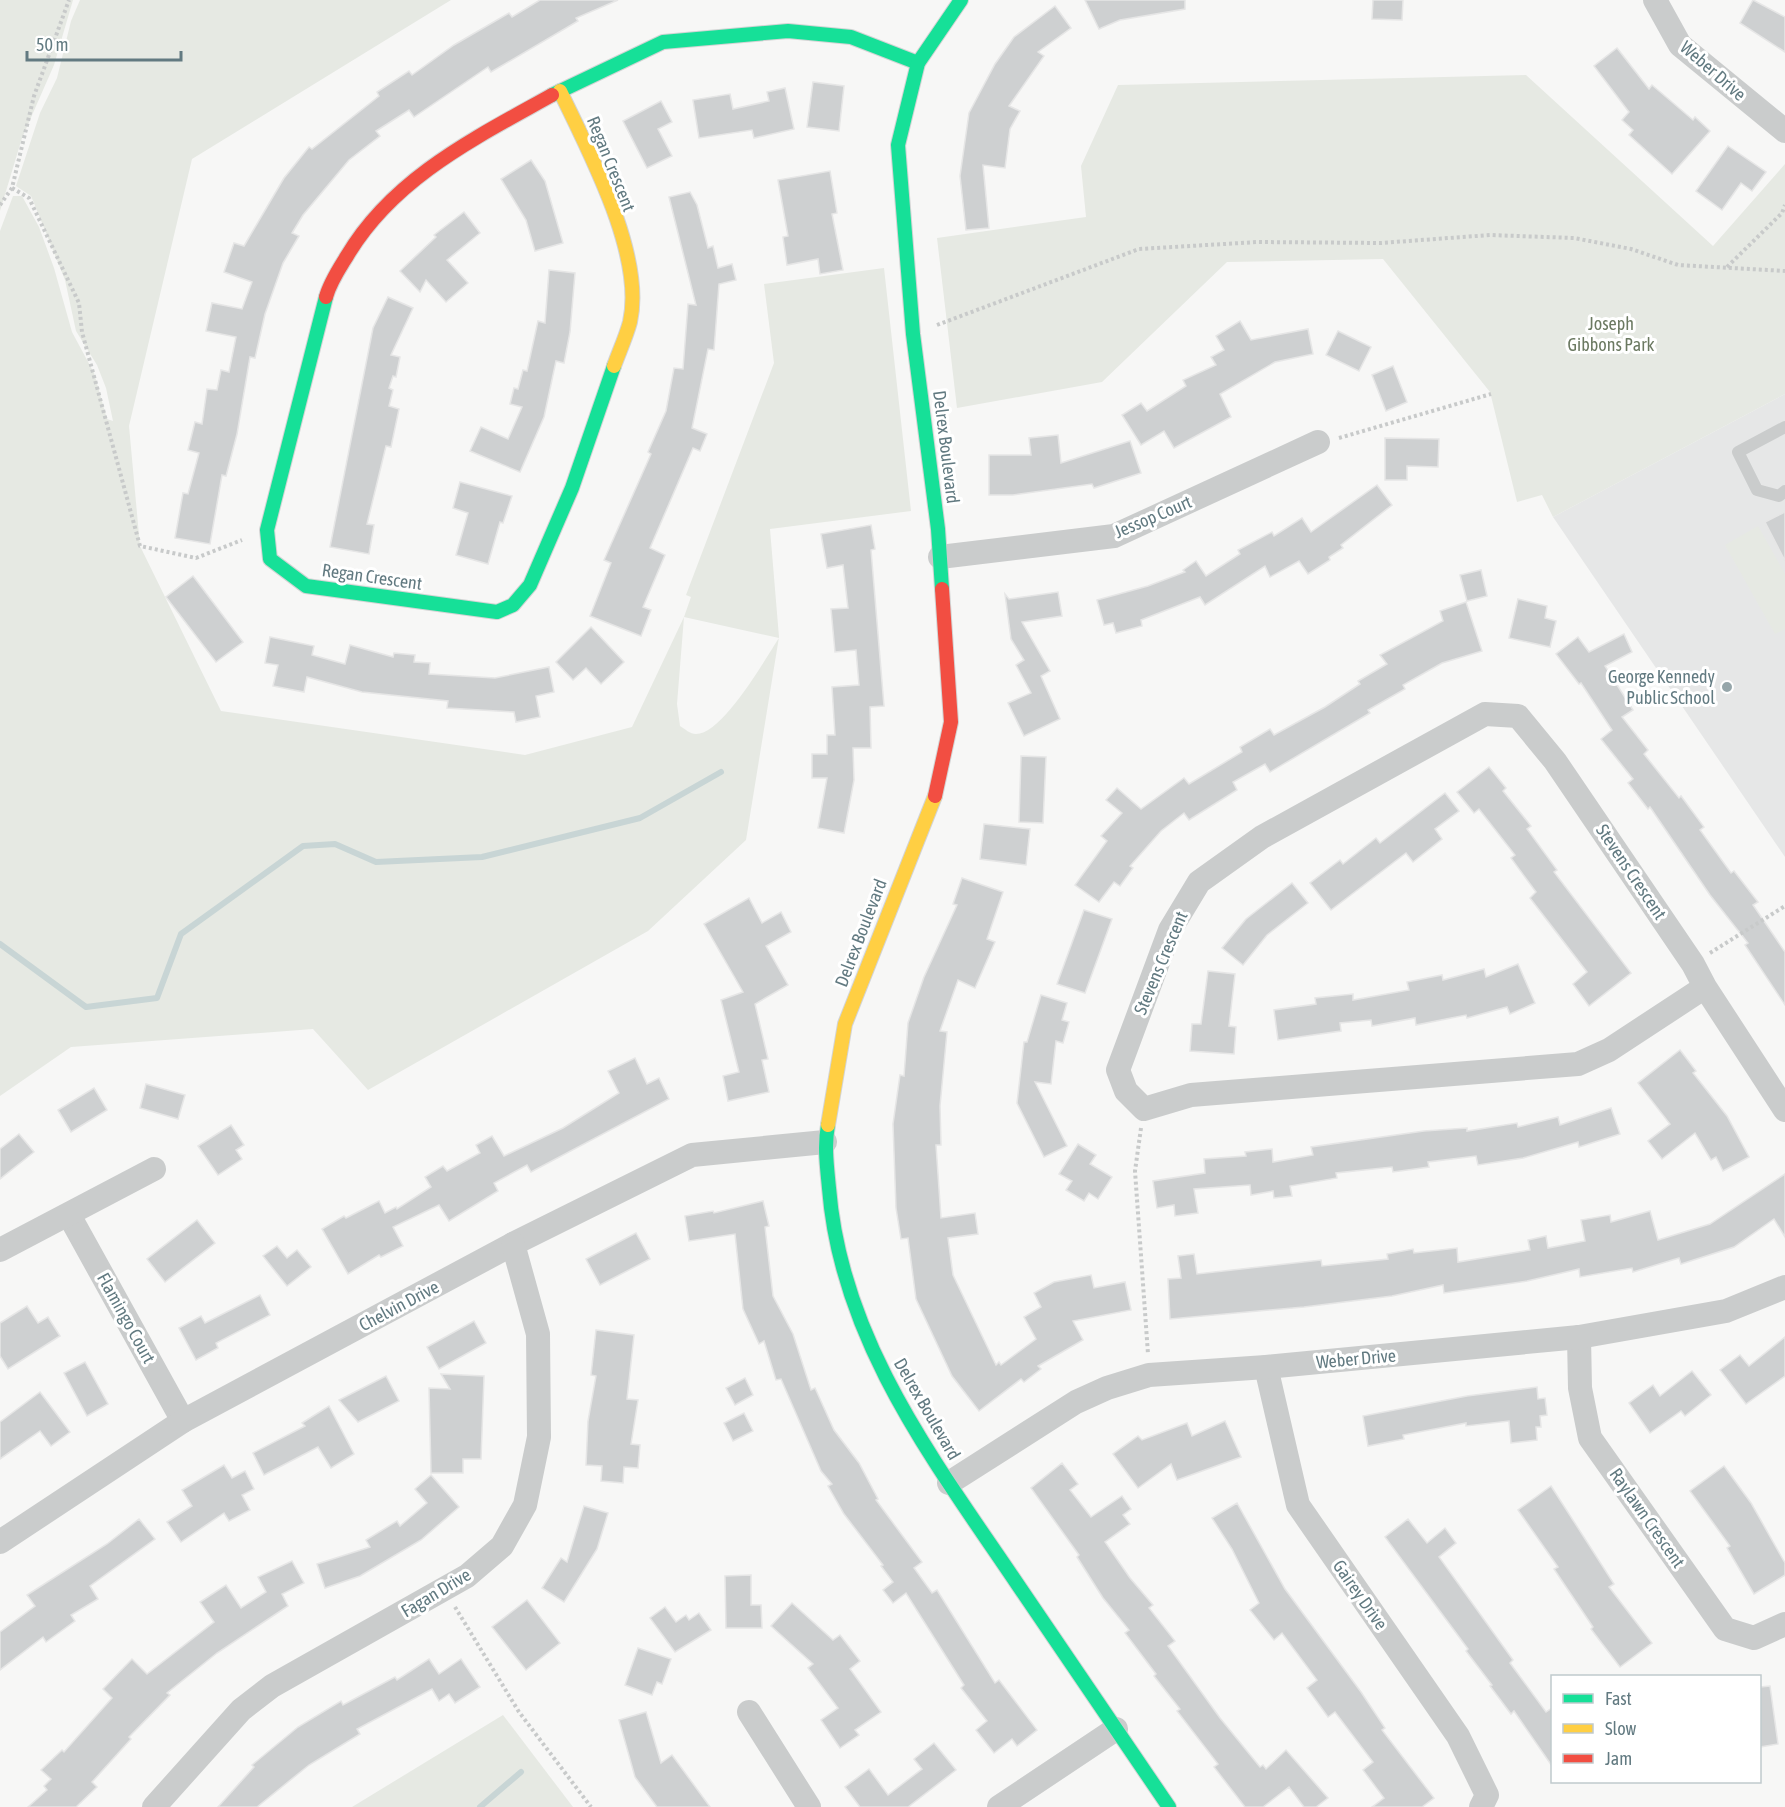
<svg xmlns="http://www.w3.org/2000/svg" width="1785" height="1807" viewBox="0 0 1785 1807" font-family="'Asap Condensed',sans-serif">
<style>
.built{fill:#e6e7e7}
.green{fill:#e6e9e3;fill-rule:evenodd}
.lines{fill:none;stroke-linecap:round;stroke-linejoin:round}
.stream{stroke:#c8d5d5;stroke-width:6}
.building{fill:#ced0d1;stroke:#e6e6e6;stroke-width:1.5}
.fast-casing{stroke:#d3d4d4;stroke-width:16}
.slow-casing{stroke:#d3d4d4;stroke-width:16}
.jam-casing{stroke:#d3d4d4;stroke-width:16}
.path{stroke:#c8caca;stroke-width:4;stroke-dasharray:3 3;stroke-linecap:butt}
.lane{stroke:#cacccc;stroke-width:12}
.street{stroke:#cacccc;stroke-width:24}
.fast{stroke:#16e098;stroke-width:14}
.slow{stroke:#ffcf43;stroke-width:14}
.jam{stroke:#f24e42;stroke-width:14}
.poi-dot{fill:#96a6aa;stroke:#fff;stroke-width:2}
.labels{text-anchor:middle;stroke-width:6;stroke-linejoin:round;paint-order:stroke}
.street-label{font-size:18px;fill:#627a81;stroke:#fff}
.park-label{font-size:18px;fill:#6b7961;stroke:#fff}
.poi-label{font-size:18px;fill:#627a81;stroke:#fff;text-anchor:end}
</style>
<rect width="100%" height="100%" fill="#f7f7f6"/>
<polygon class="built" points="1785,394 1785,857 1553,517"/>
<g class="green">
<polygon points="0,0 73,0 54,65 22,138 0,211"/>
<path d="M80 0H451L192 159 129 426 140 546 221 711 525 755 632 727 684 617 691 597 686 595 774 363 764 284 884 268 911 511 770 529 779 637 746 840 648 931 368 1090 313 1029 71 1047 0 1096V231L13 196H22L39 227 54 268 72 332 94 373 107 419 113 421 106 388 97 365 76 331 65 280 36 208 31 196 16 186 40 113 57 78 71 21ZM684 617 779 638C765 659 723 734 696 734 690 734 685 729 680 726L677 704Z"/>
<polygon points="1526,75 1713,246 1785,164 1785,394 1553,517 1542,495 1517,502 1490,392 1383,259 1227,262 1102,382 957,408 937,238 1086,217 1081,166 1118,85"/>
<polygon points="1758,526 1785,574 1785,629 1775,634 1725,545"/>
<polygon points="503,1715 573,1807 352,1807"/>
</g>
<g class="lines">
<g class="stream">
<polyline points="0,944 86,1007 157,998 181,934 303,846 335,844 376,862 482,857 640,818 721,772"/>
<polyline points="480,1807 521,1772"/>
</g>
</g>
<g class="building">
<polygon points="540,0 618,0 576,18 578,21 491,72 488,67 414,117 409,110 376,131 380,136 349,160 303,215 292,233 299,236 283,263 265,314 255,358 250,357 237,434 226,476 222,475 210,544 175,538 183,493 188,494 199,453 188,450 195,422 202,424 207,389 217,390 221,370 229,372 236,337 206,331 212,303 242,309 252,282 224,272 234,243 244,246 284,178 309,147 312,149 379,96 377,92 409,71 412,75 454,45 509,13 512,17"/>
<polygon points="1085,0 1185,0 1185,9 1120,20 1099,29"/>
<polygon points="1373,0 1403,0 1402,20 1372,19"/>
<polygon points="1753,0 1785,17 1785,52 1740,23"/>
<polygon points="1055,6 1071,28 1038,52 1044,56 1009,106 1020,111 1010,129 1005,168 983,165 989,228 966,230 960,176 969,113 995,64 1014,37"/>
<polygon points="1617,48 1649,89 1652,85 1693,120 1695,117 1710,131 1672,174 1629,135 1633,130 1622,120 1629,112 1594,66"/>
<polygon points="813,82 844,86 839,131 807,127"/>
<polygon points="785,88 794,129 754,138 752,130 699,138 693,100 730,94 733,109 769,101 767,92"/>
<polygon points="661,101 672,122 658,129 672,156 647,168 623,121"/>
<polygon points="1728,146 1766,172 1752,191 1741,183 1722,210 1696,191"/>
<polygon points="531,160 545,181 563,243 535,251 526,220 501,179"/>
<polygon points="830,171 837,213 832,214 843,270 820,274 818,259 787,265 783,237 788,236 778,180"/>
<polygon points="690,192 697,205 708,248 713,246 718,268 732,264 736,280 719,284 714,350 708,349 692,428 707,434 700,451 693,448 650,548 665,555 643,607 651,610 641,636 590,616 611,563 604,560 651,454 648,452 666,411 674,368 683,369 688,304 696,305 669,197"/>
<polygon points="464,212 480,233 447,260 468,283 446,302 426,280 420,292 400,271 436,237 434,235"/>
<polygon points="549,270 575,273 570,332 564,363 556,361 544,417 520,472 470,451 481,427 508,439 522,407 510,404 514,388 518,389 523,370 527,371 538,321 545,323"/>
<polygon points="388,297 413,308 391,355 400,357 396,377 393,376 389,388 393,390 389,406 399,409 391,447 386,446 367,524 374,525 369,554 330,547 373,328"/>
<polygon points="1240,321 1251,340 1308,329 1313,354 1275,362 1220,394 1231,417 1174,448 1164,431 1141,445 1122,415 1141,403 1147,411 1186,386 1183,380 1216,365 1211,357 1224,350 1216,336"/>
<polygon points="1338,331 1371,347 1359,371 1326,355"/>
<polygon points="1393,366 1407,402 1386,411 1372,375"/>
<polygon points="1058,435 1061,463 1130,441 1141,473 1094,488 1092,484 1013,495 989,495 989,455 1031,455 1029,438"/>
<polygon points="1385,438 1439,439 1438,467 1407,466 1407,480 1385,480"/>
<polygon points="460,482 512,496 503,523 500,522 488,564 456,555 468,513 453,508"/>
<polygon points="1377,485 1392,505 1341,545 1343,548 1329,557 1330,560 1308,574 1299,561 1270,577 1265,566 1205,605 1200,597 1141,620 1142,626 1116,633 1113,623 1104,625 1097,600 1148,586 1185,572 1183,570 1196,561 1206,576 1240,554 1238,550 1272,532 1274,536 1302,518 1311,532"/>
<polygon points="1785,512 1785,561 1765,522"/>
<polygon points="871,525 875,549 871,550 884,706 870,707 871,748 853,748 854,780 844,833 818,828 827,778 812,778 812,754 827,754 827,735 835,735 832,687 859,685 856,650 835,652 831,609 848,608 843,565 827,568 821,534"/>
<polygon points="1481,570 1487,596 1467,601 1460,575"/>
<polygon points="193,576 243,642 216,662 166,597"/>
<polygon points="1058,592 1062,616 1022,622 1050,671 1041,676 1060,719 1024,736 1008,703 1031,693 1016,665 1024,660 1011,639 1005,594 1009,599"/>
<polygon points="1518,599 1547,606 1545,618 1556,621 1550,647 1509,638"/>
<polygon points="1466,602 1482,651 1442,663 1403,685 1405,689 1368,710 1370,713 1270,772 1265,764 1233,782 1237,790 1189,820 1184,813 1161,831 1130,866 1133,868 1120,886 1114,882 1099,902 1075,885 1107,841 1101,836 1122,813 1106,800 1117,788 1141,809 1184,778 1189,784 1242,752 1240,747 1270,729 1274,735 1325,707 1360,684 1358,681 1387,664 1380,655 1443,621 1440,611"/>
<polygon points="591,627 624,662 601,684 586,668 573,680 556,662"/>
<polygon points="1624,634 1632,652 1605,666 1633,710 1622,717 1648,750 1644,754 1679,798 1681,796 1704,827 1700,830 1731,873 1734,871 1758,902 1753,905 1785,952 1785,1005 1745,945 1748,943 1710,895 1650,807 1648,809 1628,783 1633,779 1601,739 1612,730 1581,683 1579,684 1556,654 1578,637 1589,652"/>
<polygon points="270,637 314,646 312,655 345,664 350,645 393,657 394,653 415,655 414,662 430,663 429,674 495,678 549,667 554,692 536,696 540,717 516,722 514,712 447,708 448,701 362,692 307,677 304,692 273,686 278,665 265,663"/>
<polygon points="1021,756 1046,757 1043,823 1019,822"/>
<polygon points="1489,767 1506,788 1503,791 1531,826 1527,829 1557,870 1554,872 1631,973 1589,1006 1573,984 1587,972 1530,898 1536,892 1511,858 1515,855 1479,809 1474,813 1457,792"/>
<polygon points="1445,793 1459,811 1435,829 1442,839 1413,862 1406,853 1331,910 1310,883 1340,860 1343,864 1376,838 1380,843"/>
<polygon points="984,824 1030,829 1026,865 980,859"/>
<polygon points="962,878 1003,892 987,939 995,942 975,988 958,980 940,1031 947,1032 940,1106 941,1145 936,1145 941,1218 975,1213 978,1234 948,1238 953,1275 996,1365 999,1362 1001,1365 1036,1339 1024,1317 1041,1307 1034,1293 1054,1282 1091,1275 1094,1288 1125,1282 1131,1310 1073,1321 1083,1340 1038,1366 1041,1369 1024,1382 1021,1379 979,1411 952,1376 916,1299 908,1238 901,1239 896,1208 893,1124 900,1075 904,1076 908,1023 924,977 957,905 953,904"/>
<polygon points="1292,883 1308,903 1267,935 1243,965 1222,948 1246,919"/>
<polygon points="749,898 762,923 781,912 791,932 766,946 788,985 755,1004 768,1059 762,1060 769,1092 728,1101 723,1076 739,1072 721,1000 743,992 704,924"/>
<polygon points="1084,910 1112,919 1085,993 1057,984"/>
<polygon points="1518,964 1535,1003 1510,1014 1507,1007 1467,1018 1466,1015 1416,1025 1415,1018 1372,1026 1371,1020 1340,1023 1341,1031 1278,1040 1274,1010 1316,1004 1315,998 1353,994 1353,1000 1409,990 1407,982 1442,975 1443,980 1484,969 1486,977"/>
<polygon points="1208,971 1235,974 1229,1026 1236,1027 1234,1054 1190,1051 1192,1024 1201,1024"/>
<polygon points="1041,995 1067,1003 1062,1020 1069,1022 1063,1043 1056,1041 1051,1084 1035,1082 1067,1146 1044,1157 1017,1103 1024,1042 1027,1042"/>
<polygon points="1680,1050 1696,1071 1693,1073 1727,1116 1749,1157 1723,1171 1716,1157 1711,1160 1695,1133 1662,1159 1648,1141 1670,1124 1638,1083"/>
<polygon points="635,1058 647,1084 659,1078 669,1099 531,1172 527,1165 494,1183 498,1191 449,1221 439,1205 393,1227 403,1246 381,1257 379,1255 348,1274 322,1229 344,1216 346,1218 379,1201 385,1213 396,1207 397,1209 431,1187 425,1177 443,1166 447,1171 480,1153 476,1145 492,1136 504,1156 563,1128 619,1093 608,1071"/>
<polygon points="146,1084 185,1095 178,1119 140,1108"/>
<polygon points="94,1088 107,1110 71,1132 58,1110"/>
<polygon points="1611,1108 1620,1134 1579,1147 1578,1142 1523,1158 1478,1165 1476,1156 1428,1162 1429,1167 1393,1172 1392,1167 1336,1173 1337,1178 1290,1186 1292,1196 1274,1198 1273,1191 1251,1195 1250,1185 1194,1189 1198,1213 1175,1216 1174,1205 1157,1208 1153,1181 1205,1173 1204,1159 1246,1156 1245,1152 1272,1149 1273,1162 1313,1155 1311,1147 1424,1131 1467,1128 1467,1131 1517,1123 1518,1127 1558,1117 1560,1125"/>
<polygon points="231,1125 244,1145 236,1150 242,1159 218,1175 198,1146"/>
<polygon points="19,1134 34,1152 0,1179 0,1149"/>
<polygon points="1078,1144 1096,1155 1090,1164 1112,1177 1098,1199 1089,1193 1084,1201 1066,1190 1072,1181 1059,1174"/>
<polygon points="1785,1174 1785,1237 1774,1219 1734,1247 1681,1264 1679,1258 1633,1272 1632,1268 1580,1277 1579,1269 1527,1281 1444,1293 1443,1285 1392,1296 1304,1307 1170,1319 1168,1279 1181,1278 1178,1256 1194,1254 1197,1274 1321,1260 1322,1266 1388,1259 1387,1254 1413,1249 1414,1253 1457,1248 1458,1262 1530,1250 1528,1240 1546,1236 1548,1248 1585,1241 1581,1220 1610,1215 1611,1222 1650,1211 1658,1240 1710,1224"/>
<polygon points="763,1201 769,1226 765,1227 773,1296 793,1334 811,1390 815,1388 834,1430 859,1463 878,1499 876,1500 922,1562 914,1568 932,1593 937,1590 995,1683 999,1680 1037,1730 1017,1746 1012,1739 994,1753 976,1730 987,1721 961,1688 964,1685 906,1593 893,1603 883,1590 893,1582 881,1566 883,1565 844,1514 828,1486 832,1484 821,1471 781,1379 776,1380 764,1341 759,1344 743,1309 735,1234 689,1241 685,1216 713,1211 714,1213"/>
<polygon points="197,1220 215,1243 165,1282 147,1259"/>
<polygon points="636,1233 650,1259 600,1285 586,1259"/>
<polygon points="277,1246 287,1258 297,1250 311,1267 287,1286 263,1256"/>
<polygon points="260,1295 270,1315 216,1343 218,1348 196,1360 179,1328 201,1316 205,1323"/>
<polygon points="27,1306 38,1323 48,1317 60,1336 8,1369 0,1356 0,1323"/>
<polygon points="474,1321 486,1343 439,1369 427,1347"/>
<polygon points="596,1330 634,1335 627,1399 638,1400 631,1444 640,1445 638,1468 624,1467 623,1483 601,1481 602,1466 586,1465 588,1421 596,1376 591,1375"/>
<polygon points="1785,1337 1785,1376 1746,1404 1720,1370 1740,1355 1749,1366"/>
<polygon points="85,1362 108,1404 87,1416 64,1373"/>
<polygon points="1692,1371 1711,1395 1685,1416 1681,1411 1650,1433 1629,1403 1653,1385 1660,1396"/>
<polygon points="441,1374 484,1376 481,1459 463,1459 463,1473 431,1473 429,1388 450,1389"/>
<polygon points="386,1376 399,1401 358,1422 339,1400"/>
<polygon points="745,1378 753,1395 735,1405 726,1388"/>
<polygon points="1537,1387 1538,1399 1545,1398 1547,1415 1540,1416 1541,1427 1536,1427 1537,1440 1511,1443 1509,1421 1466,1426 1466,1423 1403,1435 1404,1439 1368,1446 1363,1416 1467,1396"/>
<polygon points="40,1392 70,1432 51,1446 40,1431 0,1459 0,1422"/>
<polygon points="329,1406 354,1454 331,1468 318,1447 264,1475 253,1453 305,1426 302,1423"/>
<polygon points="744,1413 753,1431 733,1441 724,1423"/>
<polygon points="1225,1421 1241,1457 1177,1480 1171,1464 1138,1488 1113,1454 1138,1436 1142,1440 1187,1423 1192,1436"/>
<polygon points="1062,1463 1078,1484 1070,1490 1091,1517 1122,1496 1131,1509 1123,1515 1130,1524 1105,1542 1130,1578 1153,1605 1149,1608 1175,1641 1168,1646 1220,1718 1260,1767 1263,1765 1266,1769 1286,1750 1328,1798 1316,1807 1304,1807 1289,1787 1263,1807 1245,1807 1214,1767 1218,1764 1177,1711 1180,1709 1154,1676 1156,1674 1125,1633 1129,1630 1103,1598 1077,1557 1079,1555 1031,1488"/>
<polygon points="224,1465 232,1478 245,1471 254,1489 242,1495 250,1510 229,1521 224,1513 181,1542 167,1522 192,1506 182,1490"/>
<polygon points="1724,1466 1751,1503 1785,1563 1785,1575 1754,1594 1727,1548 1730,1546 1690,1491"/>
<polygon points="431,1475 459,1507 421,1540 360,1576 325,1588 317,1564 370,1547 366,1540 397,1521 400,1526 427,1503 415,1489"/>
<polygon points="1551,1486 1614,1584 1609,1587 1652,1643 1620,1667 1591,1629 1593,1627 1554,1569 1558,1567 1518,1510"/>
<polygon points="1237,1503 1285,1589 1361,1692 1385,1728 1382,1730 1434,1798 1422,1807 1372,1807 1384,1798 1363,1770 1373,1762 1335,1712 1328,1717 1307,1688 1317,1680 1282,1633 1274,1640 1250,1610 1259,1603 1232,1549 1212,1518"/>
<polygon points="584,1506 608,1513 597,1549 564,1602 542,1588 561,1558 567,1562"/>
<polygon points="139,1519 155,1539 90,1586 98,1599 71,1615 75,1621 46,1642 43,1637 0,1670 0,1632 35,1606 27,1595 107,1544"/>
<polygon points="1408,1519 1427,1543 1445,1528 1456,1543 1439,1557 1513,1660 1510,1663 1546,1712 1552,1708 1552,1766 1514,1711 1511,1714 1490,1686 1492,1685 1466,1651 1468,1649 1385,1537"/>
<polygon points="292,1561 304,1583 282,1594 288,1606 217,1653 167,1693 170,1695 129,1737 131,1739 92,1782 97,1787 76,1807 28,1807 47,1790 44,1786 51,1779 41,1770 62,1750 64,1752 112,1698 103,1689 132,1659 147,1674 214,1622 200,1602 226,1585 241,1608 266,1592 258,1577"/>
<polygon points="751,1575 751,1605 761,1605 762,1628 726,1628 725,1576"/>
<polygon points="527,1600 560,1643 526,1670 492,1627"/>
<polygon points="792,1603 833,1640 840,1635 860,1661 850,1669 881,1712 855,1730 859,1735 840,1748 821,1720 838,1708 808,1668 813,1664 771,1626"/>
<polygon points="665,1607 676,1622 686,1615 689,1620 699,1613 711,1630 675,1652 650,1618"/>
<polygon points="638,1648 671,1659 662,1684 657,1682 652,1695 625,1685"/>
<polygon points="429,1659 439,1674 461,1659 480,1687 455,1703 449,1694 439,1701 432,1689 357,1729 360,1734 309,1765 257,1807 218,1807 254,1767 252,1765 298,1727 341,1701 343,1705 395,1677 397,1680"/>
<polygon points="1770,1686 1778,1744 1760,1747 1760,1687"/>
<polygon points="646,1712 661,1763 672,1755 710,1807 657,1807 635,1777 619,1720"/>
<polygon points="934,1743 956,1770 908,1807 860,1807 845,1787 869,1769 888,1795 922,1769 914,1759"/>
</g>
<g class="lines">
<defs>
<g id="fast">
<polyline points="552,95 663,42 788,31 851,37 918,63"/>
<polyline points="326,297 267,530 270,559 306,586 497,612 513,605 530,585 572,488 614,366"/>
<polyline points="942,589 938,529 913,334 898,145 918,63 961,0"/>
<path d="M828 1125C824 1146 827 1167 829 1188 841 1341 935 1462 1018 1585 1069 1659 1119 1733 1169 1807"/>
</g>
<g id="slow">
<path d="M560 91C589 152 645 255 630 322 626 337 619 352 614 366"/>
<polyline points="828,1125 845,1024 935,796"/>
</g>
<g id="jam">
<path d="M326 297C330 282 339 269 347 256 393 178 475 138 552 95"/>
<polyline points="935,796 951,722 942,589"/>
</g>
</defs>
<use href="#fast" class="fast-casing"/>
<use href="#slow" class="slow-casing"/>
<use href="#jam" class="jam-casing"/>
<g class="path">
<polyline points="12,188 29,198 79,303 82,332 140,546 196,558 242,540"/>
<polyline points="0,205 12,188 34,96 69,0"/>
<polyline points="1727,267 1782,213 1785,205"/>
<polyline points="937,325 1139,249 1258,242 1381,243 1490,235 1574,238 1631,249 1678,265 1785,271"/>
<polyline points="1339,438 1491,394"/>
<polyline points="1710,953 1785,906"/>
<polyline points="1141,1128 1135,1171 1148,1354"/>
<polyline points="455,1607 519,1712 591,1807"/>
</g>
<polyline class="lane" points="1785,427 1738,452 1757,490 1779,496 1785,491"/>
<g class="street">
<polyline points="1655,0 1680,45 1785,131"/>
<polyline points="940,557 1114,536 1318,442"/>
<polyline points="1705,987 1609,1050 1578,1064 1191,1095 1144,1109 1126,1091 1118,1070 1170,930 1199,882 1262,837 1485,714 1518,716 1555,761 1693,964 1705,987 1785,1110"/>
<polyline points="69,1215 183,1421"/>
<polyline points="0,1250 154,1169"/>
<polyline points="1579,1337 1580,1388 1590,1438 1725,1629 1754,1638 1785,1624"/>
<polyline points="1266,1367 1298,1505 1458,1736 1487,1795 1481,1807"/>
<polyline points="949,1483 1076,1402 1107,1388 1149,1375 1266,1367 1579,1337 1726,1311 1785,1287"/>
<polyline points="0,1542 183,1421 513,1244 692,1155 825,1142"/>
<polyline points="749,1712 809,1807"/>
<polyline points="154,1807 241,1710 272,1686 467,1576 502,1546 525,1505 539,1437 538,1334 513,1244"/>
<polyline points="999,1807 1116,1729"/>
</g>
<use href="#fast" class="fast"/>
<use href="#slow" class="slow"/>
<use href="#jam" class="jam"/>
</g>
<circle class="poi-dot" cx="1727" cy="687" r="6"/>
<g class="labels">
<g class="street-label">
<text transform="translate(1713 71) rotate(41)" y="6">Weber Drive</text>
<text transform="translate(611 164) rotate(68)" y="6">Regan Crescent</text>
<text transform="translate(946 447) rotate(83)" y="6">Delrex Boulevard</text>
<text transform="translate(1153 517) rotate(-23)" y="6">Jessop Court</text>
<text transform="translate(372 577) rotate(8)" y="6">Regan Crescent</text>
<text transform="translate(1631 872) rotate(56)" y="6">Stevens Crescent</text>
<text transform="translate(861 933) rotate(-69)" y="6">Delrex Boulevard</text>
<text transform="translate(1161 963) rotate(-67)" y="6">Stevens Crescent</text>
<text transform="translate(399 1306) rotate(-28)" y="6">Chelvin Drive</text>
<text transform="translate(126 1318) rotate(61)" y="6">Flamingo Court</text>
<text transform="translate(1356 1359) rotate(-5)" y="6">Weber Drive</text>
<text transform="translate(927 1409) rotate(60)" y="6">Delrex Boulevard</text>
<text transform="translate(1647 1518) rotate(55)" y="6">Raylawn Crescent</text>
<text transform="translate(436 1593) rotate(-31)" y="6">Fagan Drive</text>
<text transform="translate(1360 1595) rotate(55)" y="6">Gairey Drive</text>
</g>
<g class="park-label">
<text x="1611" y="330">Joseph<tspan x="1611" dy="21">Gibbons Park</tspan></text>
</g>
<g class="poi-label">
<text x="1715" y="683">George Kennedy<tspan x="1715" dy="21">Public School</tspan></text>
</g>
</g>
<rect x="1551" y="1675" width="210" height="108" fill="#ffffff" stroke="#c0cacd" stroke-width="1.5"/>
<rect x="1563" y="1694" width="30" height="9" fill="#16e098" stroke="#c0cacd" stroke-width="1.5"/>
<text x="1605" y="1705" font-size="18" fill="#627a81">Fast</text>
<rect x="1563" y="1724" width="30" height="9" fill="#ffcf43" stroke="#c0cacd" stroke-width="1.5"/>
<text x="1605" y="1735" font-size="18" fill="#627a81">Slow</text>
<rect x="1563" y="1754" width="30" height="9" fill="#f24e42" stroke="#c0cacd" stroke-width="1.5"/>
<text x="1605" y="1765" font-size="18" fill="#627a81">Jam</text>
<path d="M27 51v9h154v-9" fill="none" stroke="#627a81" stroke-width="3"/>
<text x="36" y="51" font-size="18" fill="#627a81" stroke="#ffffff" stroke-width="4.5" paint-order="stroke">50 m</text>
</svg>
